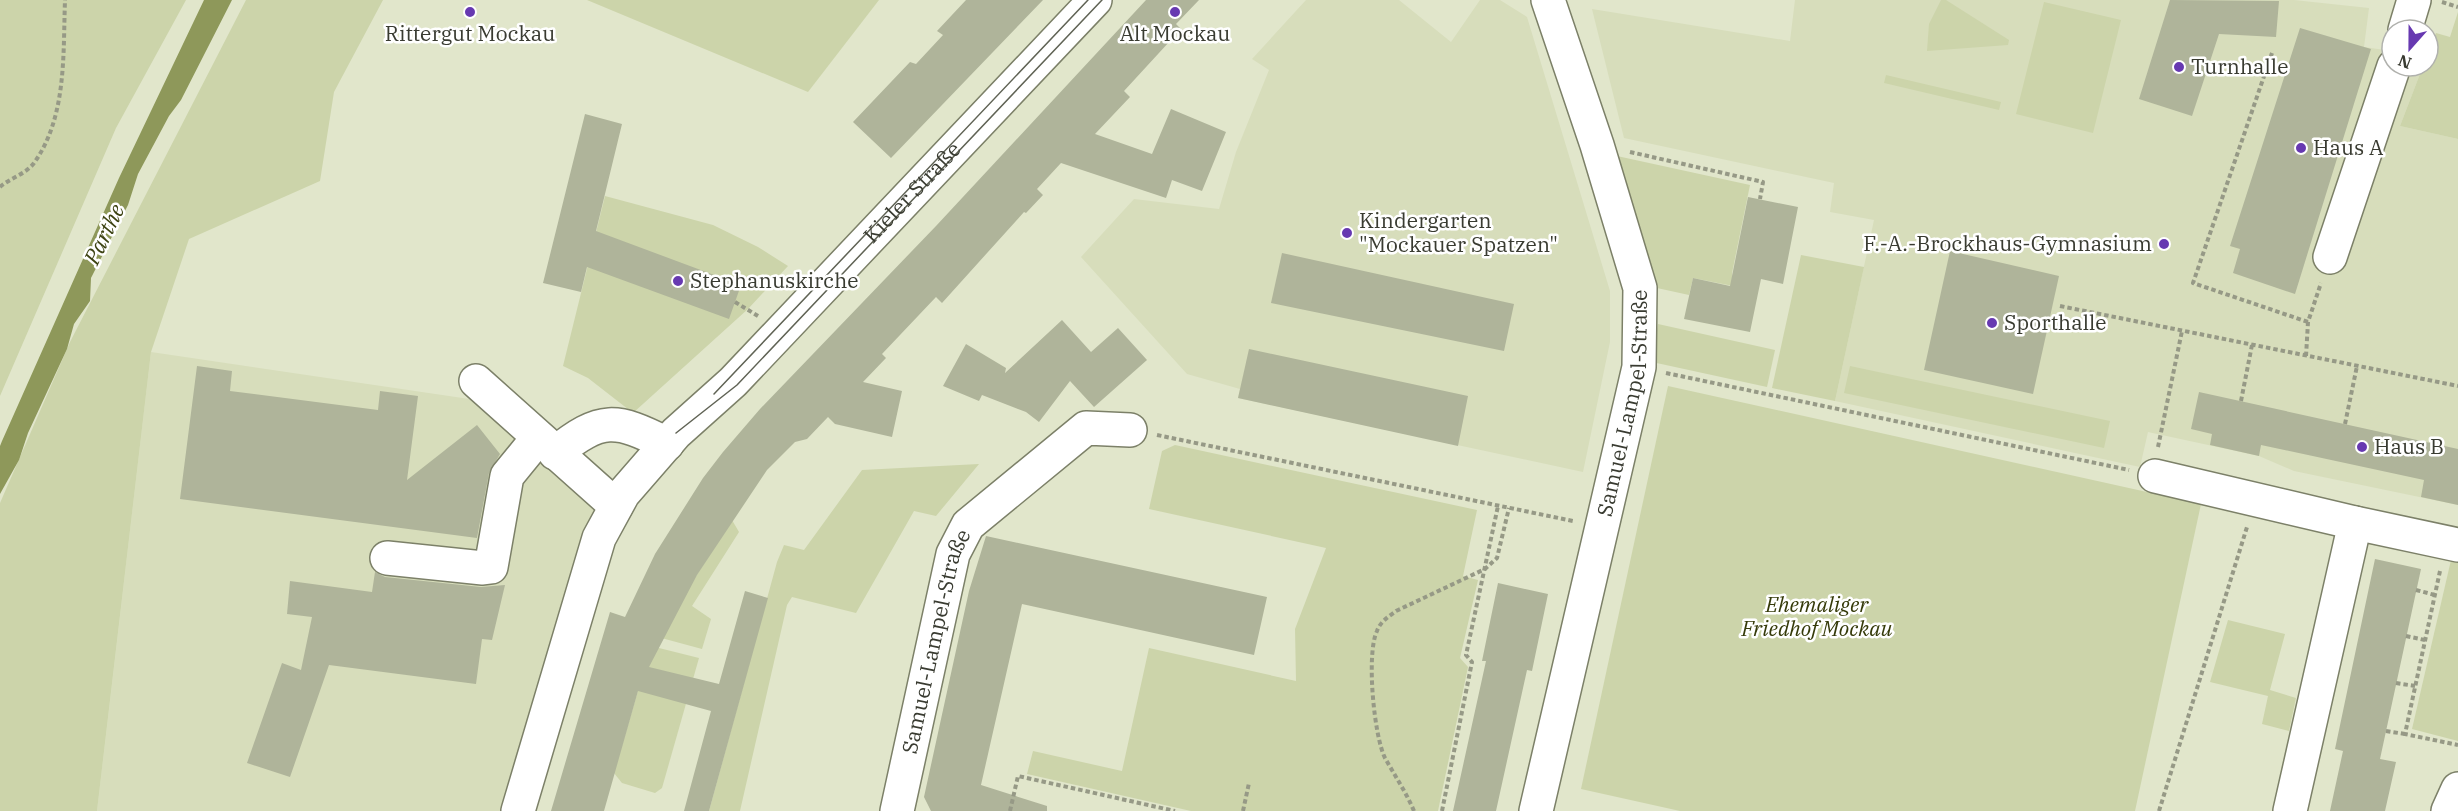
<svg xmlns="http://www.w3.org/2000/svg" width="2458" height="811" viewBox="0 0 2458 811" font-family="'IBM Plex Serif',serif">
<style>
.built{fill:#d7ddbb}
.green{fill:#ccd4aa}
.water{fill:#8e985a}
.building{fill:#afb49a}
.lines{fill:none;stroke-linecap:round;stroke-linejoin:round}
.minor-casing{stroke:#7c8068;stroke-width:36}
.major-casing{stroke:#7c8068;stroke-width:36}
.path{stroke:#969986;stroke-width:4;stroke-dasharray:4.5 3;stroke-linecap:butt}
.minor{stroke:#fff;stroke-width:33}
.major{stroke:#fff;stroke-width:33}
.tram{stroke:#606355;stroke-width:1.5}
.poi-dot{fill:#6739b1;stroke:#fff;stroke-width:2}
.labels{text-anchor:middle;stroke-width:5;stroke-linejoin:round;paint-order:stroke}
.poi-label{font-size:21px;fill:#393b31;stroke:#fff;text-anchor:start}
.street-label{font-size:21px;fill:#393b31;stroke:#fff}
.park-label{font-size:21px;font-style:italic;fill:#353a09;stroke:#fff}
.water-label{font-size:22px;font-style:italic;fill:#3d4313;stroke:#fff}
</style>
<rect width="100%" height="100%" fill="#e1e6cb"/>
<g class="built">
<polygon points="1306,0 1399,0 1451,42 1480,0 1500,0 1527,17 1610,291 1610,342 1583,472 1238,398 1240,389 1187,374 1081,257 1134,199 1219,209 1236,152 1269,70 1252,59"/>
<polygon points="1795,0 2294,0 2369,8 2364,47 2392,51 2392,66 2423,66 2400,126 2458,139 2458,505 2294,471 2259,456 2148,432 2140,467 1835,401 1874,220 1830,212 1834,183 1624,138 1592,9 1790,41"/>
<polygon points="151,352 510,405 616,506 518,811 97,811"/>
</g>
<g class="green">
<polygon points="0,0 186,0 116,128 0,396"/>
<polygon points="246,0 383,0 334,92 320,181 189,239 151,352 97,811 0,811 0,503 70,342"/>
<polygon points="587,0 879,0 808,92"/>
<polygon points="1941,0 1946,0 2009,40 2008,45 1927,51 1929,24"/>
<polygon points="2044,2 2121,20 2093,133 2016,114"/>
<polygon points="2458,12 2458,139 2400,126 2423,66 2428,66 2428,52 2436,33 2450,37"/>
<polygon points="1886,75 2001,102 1999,110 1884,83"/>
<polygon points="1617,156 1750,185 1732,273 1733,286 1693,278 1689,295 1657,288"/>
<polygon points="605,196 713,225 758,247 788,266 748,309 633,413 588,378 563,366"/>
<polygon points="1801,255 1864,267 1835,401 1772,388"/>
<polygon points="1658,324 1775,350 1767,387 1652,362"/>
<polygon points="1850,366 2110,421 2104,448 1844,393"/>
<polygon points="1668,386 2201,504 2135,811 1680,811 1581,789"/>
<polygon points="1175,445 1477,510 1463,576 1478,580 1460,658 1468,667 1438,811 1191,811 1027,774 1033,751 1122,771 1149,648 1296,681 1295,629 1326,548 1149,509 1162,451"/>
<polygon points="979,464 936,516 914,511 856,613 792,597 787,605 740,811 709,811 777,562 784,545 804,550 862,470"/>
<polygon points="732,520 739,532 692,606 711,619 702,649 654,636 696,576"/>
<polygon points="2451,560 2458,561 2458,741 2412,729"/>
<polygon points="2228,620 2285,634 2270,690 2296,698 2289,731 2262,724 2268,696 2210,682"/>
<polygon points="651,646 699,658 662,788 655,793 622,783 614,773"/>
</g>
<polygon class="water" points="204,0 232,0 181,100 169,116 138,174 128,205 91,278 90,301 74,324 67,349 28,433 19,460 0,494 0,446 2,441 119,178"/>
<g class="building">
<polygon points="966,0 1043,0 891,158 853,122 910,62 916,64 943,35 937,31"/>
<polygon points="1146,0 1199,0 1176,24 1181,29 1124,91 1130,97 1095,134 1152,154 1171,109 1226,132 1202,191 1172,180 1166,198 1061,163 1037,189 1043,195 1026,213 1024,212 942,303 936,297 882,354 886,358 863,382 902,391 892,437 835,424 828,417 807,439 795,442 767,470 697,575 649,667 719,684 745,591 768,598 709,811 684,811 711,711 638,691 604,811 551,811 610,612 625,617 655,554 703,478 723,452 760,409 936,226"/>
<polygon points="2170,0 2279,1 2276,37 2219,34 2192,116 2139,99"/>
<polygon points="2300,28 2371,49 2295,294 2233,273 2240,249 2230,246"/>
<polygon points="585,114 622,124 596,231 741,285 729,319 587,267 581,292 543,283"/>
<polygon points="1748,197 1798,207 1783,284 1761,279 1750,332 1684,319 1693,278 1730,286"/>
<polygon points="1950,251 2059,276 2033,394 1924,370"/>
<polygon points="1282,253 1514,304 1504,351 1271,303"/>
<polygon points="1062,320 1091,352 1118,328 1147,360 1094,407 1070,381 1039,422 1026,412 982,395 979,401 943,386 966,344 1006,368 1005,373"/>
<polygon points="1249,349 1468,396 1458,446 1238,398"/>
<polygon points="197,366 232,371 230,391 378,410 380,391 418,396 407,480 477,425 500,454 489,473 477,538 180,499"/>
<polygon points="2199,392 2458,449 2458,505 2421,497 2424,480 2261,445 2259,456 2210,445 2212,434 2191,429"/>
<polygon points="986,536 1267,597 1254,655 1022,604 981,785 1047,806 1047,811 931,811 924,797 969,591"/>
<polygon points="2375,559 2421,569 2380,759 2396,762 2385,811 2330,811 2343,751 2335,749"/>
<polygon points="375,572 385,577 481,587 505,585 492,640 482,639 476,684 329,665 290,777 247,763 282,663 301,670 312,617 287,614 290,581 372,592"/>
<polygon points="1498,583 1548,594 1532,671 1527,670 1496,811 1453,811 1486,661 1482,661"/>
</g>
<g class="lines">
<defs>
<g id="minor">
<polyline points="2405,30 2414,0"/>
<polyline points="2330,257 2394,66"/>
<polyline points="476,381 616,506"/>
<path d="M555 453C602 416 615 418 667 444"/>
<polyline points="2155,476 2355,523 2458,545"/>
<polyline points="387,558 483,568 491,567 507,476 538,438"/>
<path id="s1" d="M897 811 953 554 968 525 1086 428 1130 430"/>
<path id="s2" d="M1536 811 1639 367 1640 288 1597 145 1548 0"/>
<polyline points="2290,811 2355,523"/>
<polyline points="2448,811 2458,789"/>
</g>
<g id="major">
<path id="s3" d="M518 811 599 538 623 494 676 433 733 382 1095 0"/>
</g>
</defs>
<use href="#minor" class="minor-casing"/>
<use href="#major" class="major-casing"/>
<g class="path">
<polyline points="2442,2 2458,7"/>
<polyline points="2272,53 2193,283 2308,322"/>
<polyline points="1630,152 1763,182 1760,199"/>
<path d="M0 187C10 178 26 174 34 163 67 117 63 54 65 0"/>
<polyline points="735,302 758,316"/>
<polyline points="2060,306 2458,386"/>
<polyline points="2306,356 2308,322 2321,283"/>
<polyline points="1666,373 2129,470"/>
<polyline points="2241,401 2252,345"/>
<polyline points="2345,424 2357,366"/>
<polyline points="1157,435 1573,521"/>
<polyline points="2158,447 2182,331"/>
<polyline points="2440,571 2405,734 2458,745"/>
<polyline points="2416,590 2435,595"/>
<polyline points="2406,636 2425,640"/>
<polyline points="2396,683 2415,686"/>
<polyline points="2386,731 2405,734"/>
<polyline points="1010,811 1018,776 1175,811"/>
<polyline points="1243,811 1249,783"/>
<path d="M1414 811C1406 792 1395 776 1385 758 1374 736 1366 654 1377 631 1380 622 1388 617 1396 611L1485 569 1497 558 1509 508"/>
<polyline points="1442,811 1472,662 1466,655 1498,506"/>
<polyline points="2159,811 2247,527"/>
</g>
<use href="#minor" class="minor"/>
<use href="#major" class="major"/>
<g class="tram">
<polyline points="714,394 1088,0"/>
<polyline points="676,433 737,385 1102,0"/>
</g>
</g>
<g class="poi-dot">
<circle cx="470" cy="12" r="6"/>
<circle cx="1175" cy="12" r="6"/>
<circle cx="2179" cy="67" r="6"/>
<circle cx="2301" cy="148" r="6"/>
<circle cx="1347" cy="233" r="6"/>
<circle cx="2164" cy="244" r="6"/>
<circle cx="678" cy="281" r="6"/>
<circle cx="1992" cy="323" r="6"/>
<circle cx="2362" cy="447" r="6"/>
</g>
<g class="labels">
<g class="poi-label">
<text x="470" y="41" text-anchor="middle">Rittergut Mockau</text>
<text x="1175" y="41" text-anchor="middle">Alt Mockau</text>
<text x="2191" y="74">Turnhalle</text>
<text x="2313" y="155">Haus A</text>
<text x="1359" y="228">Kindergarten<tspan x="1359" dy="24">"Mockauer Spatzen"</tspan></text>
<text x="2152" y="251" text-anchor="end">F.-A.-Brockhaus-Gymnasium</text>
<text x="690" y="288">Stephanuskirche</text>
<text x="2004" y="330">Sporthalle</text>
<text x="2374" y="454">Haus B</text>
</g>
<g class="street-label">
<text dy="7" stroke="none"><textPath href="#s3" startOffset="753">Kieler Straße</textPath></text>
<text dy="7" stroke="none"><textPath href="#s2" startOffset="418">Samuel-Lampel-Straße</textPath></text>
<text dy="7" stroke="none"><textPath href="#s1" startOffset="174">Samuel-Lampel-Straße</textPath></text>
</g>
<g class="park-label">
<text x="1817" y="612">Ehemaliger<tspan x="1817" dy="24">Friedhof Mockau</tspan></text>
</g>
<g class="water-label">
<text transform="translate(104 234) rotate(-64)" y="8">Parthe</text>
</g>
</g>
<g transform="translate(2410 48) rotate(201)"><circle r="28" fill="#ffffff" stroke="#b0b1ad" stroke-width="1.5"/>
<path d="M0-4.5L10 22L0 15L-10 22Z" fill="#6739b1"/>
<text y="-9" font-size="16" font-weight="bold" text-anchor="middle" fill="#393b31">N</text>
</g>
</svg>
